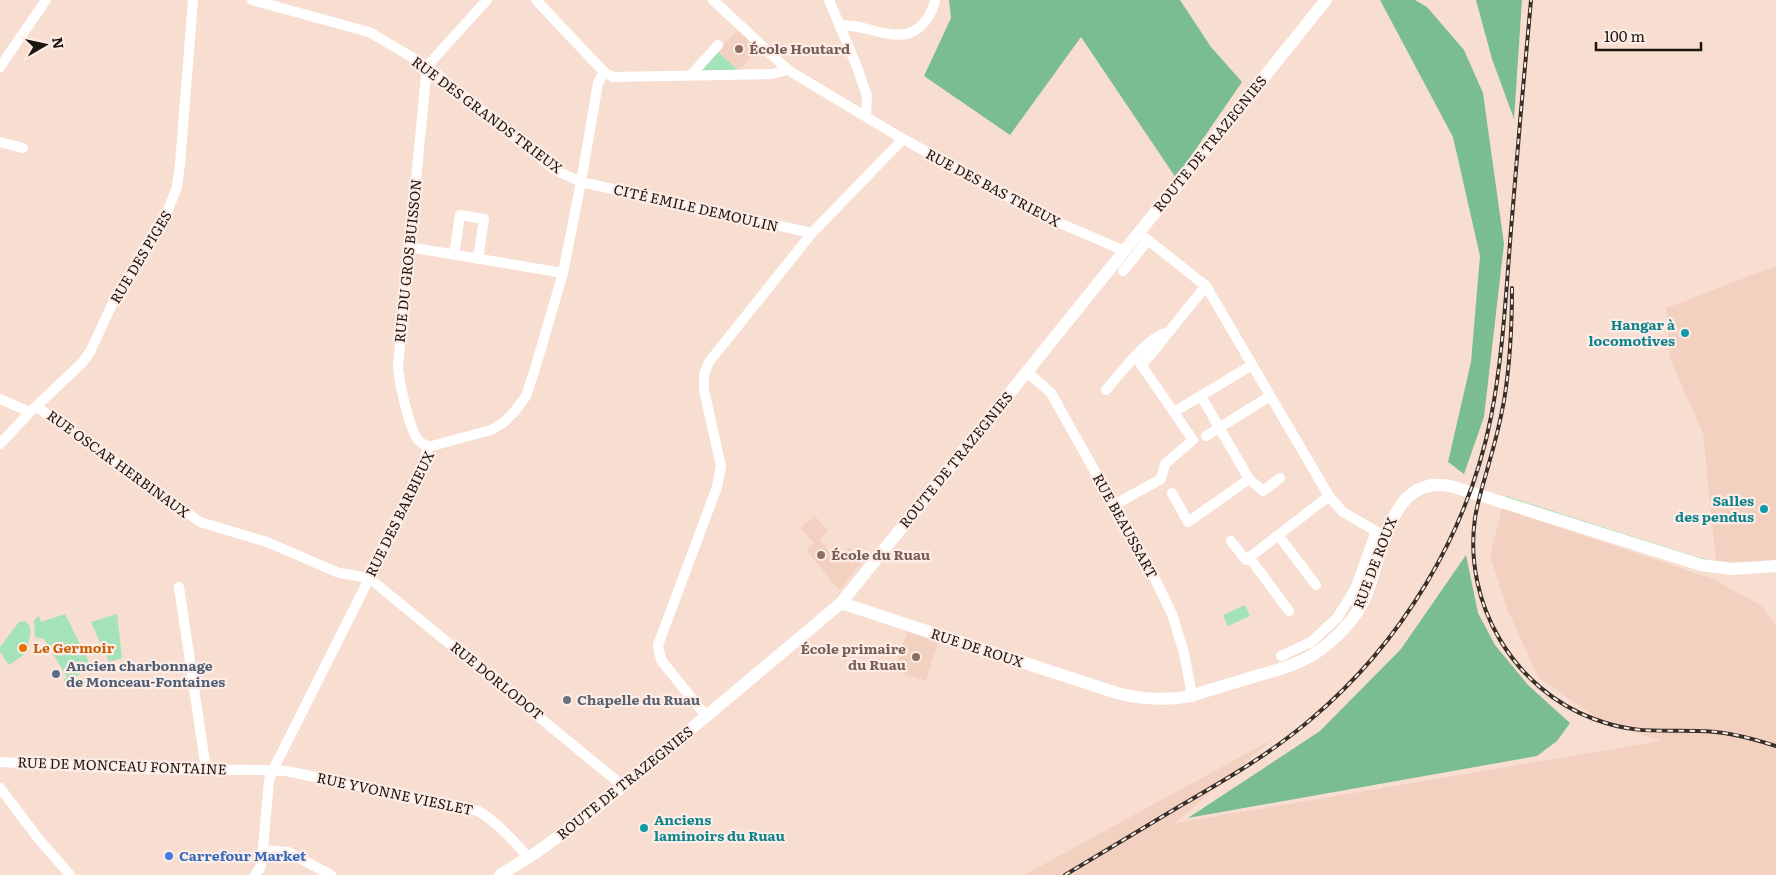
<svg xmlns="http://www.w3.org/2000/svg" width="1776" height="875" viewBox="0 0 1776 875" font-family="Literata,serif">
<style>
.built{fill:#f3d1c1}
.green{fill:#a4e3b9}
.forest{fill:#7bbd93}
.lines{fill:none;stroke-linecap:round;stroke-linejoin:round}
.minor{stroke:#fff;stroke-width:10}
.major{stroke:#fff;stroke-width:12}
.rail-casing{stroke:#392f29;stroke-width:4}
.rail{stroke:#fdede6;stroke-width:2;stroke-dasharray:5.5;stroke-linecap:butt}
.education-dot{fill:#8d6e63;stroke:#fdede6;stroke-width:2}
.culture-dot{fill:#0f9aa8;stroke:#fdede6;stroke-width:2}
.food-dot{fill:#e8710a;stroke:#fdede6;stroke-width:2}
.service-dot{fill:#5c6f8a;stroke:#fdede6;stroke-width:2}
.worship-dot{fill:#6b7280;stroke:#fdede6;stroke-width:2}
.shop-dot{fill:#3f7fe0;stroke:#fdede6;stroke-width:2}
.labels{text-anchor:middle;stroke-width:4.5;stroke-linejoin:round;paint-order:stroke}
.education-label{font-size:14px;font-weight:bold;fill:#785e54;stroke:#fdede6;text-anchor:start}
.street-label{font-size:14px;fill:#1d1510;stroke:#fdede6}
.culture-label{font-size:14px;font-weight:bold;fill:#0d838f;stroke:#fdede6;text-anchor:end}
.food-label{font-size:14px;font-weight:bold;fill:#c56008;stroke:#fdede6;text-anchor:start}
.service-label{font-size:14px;font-weight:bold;fill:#4e5e75;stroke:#fdede6;text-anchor:start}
.worship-label{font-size:14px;font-weight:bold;fill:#5b616d;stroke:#fdede6;text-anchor:start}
.shop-label{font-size:14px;font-weight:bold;fill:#366cbe;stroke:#fdede6;text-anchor:start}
</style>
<rect width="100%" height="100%" fill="#f8ded1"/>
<g class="built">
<polygon points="739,29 760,47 739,70 717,51"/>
<polygon points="1776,266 1776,560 1762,562 1716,561 1703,433 1670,359 1666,308"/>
<polygon points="1502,508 1713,579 1762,606 1776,626 1776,875 1024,875 1273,739 1175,823 1661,741 1601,721 1539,678 1507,609 1490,556"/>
<polygon points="815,516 828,531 819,539 836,559 849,548 863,560 840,590 831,581 807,550 814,543 800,528"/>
<polygon points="907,632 938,642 926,681 894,671"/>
</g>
<g class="green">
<polygon points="717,51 738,70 698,71"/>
<polygon points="1506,496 1696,557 1720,562 1738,563 1738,565 1720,564 1696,560 1506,498"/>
<polygon points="1245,605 1250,616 1228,626 1223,615"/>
<path d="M65 614 92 668 79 674 73 680 76 684C70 688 67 684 63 680L67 677 44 639 35 637 34 620 39 616 41 622Z"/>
<polygon points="117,614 122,658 109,662 91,622"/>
<path d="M25 621C36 628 26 641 29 651L9 665 0 652V647L19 622Z"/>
</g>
<g class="forest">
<polygon points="949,0 1180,0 1211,47 1242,82 1176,178 1081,37 1010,135 924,76 951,18"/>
<polygon points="1380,0 1415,0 1427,7 1464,50 1483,93 1504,244 1484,417 1464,474 1448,462 1471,362 1480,256 1453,137"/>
<polygon points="1476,0 1522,0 1514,119 1492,59"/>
<polygon points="1466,555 1478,613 1495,645 1528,685 1570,723 1557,741 1537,756 1188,818 1320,731 1401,649"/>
</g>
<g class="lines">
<g class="minor">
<polyline points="252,0 369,32 427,66 555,170 581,182 812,233"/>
<polyline points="536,0 604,72 613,77 771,74 788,70"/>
<polyline points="713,0 788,70 903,139 1043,216 1125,251"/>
<polyline points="829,0 857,67 867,96 866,116"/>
<path d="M840 26C867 22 895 47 920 27 928 19 933 11 935 0"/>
<polyline points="0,67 46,0"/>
<polyline points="691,75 718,45"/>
<polyline points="0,142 23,148"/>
<polyline points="1139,233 1206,286 1329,496 1343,512 1386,537"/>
<polyline points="409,247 563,273"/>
<polyline points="454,255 460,215 484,219 478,259"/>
<polyline points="1123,271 1148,240"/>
<polyline points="1142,365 1206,286"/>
<polyline points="1027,372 1051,393 1153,575 1172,614 1184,653 1192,695"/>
<path d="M1106 390C1118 376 1150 334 1167 333"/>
<polyline points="0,399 30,412"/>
<polyline points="37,407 200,522 267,542 339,573 369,578 623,786"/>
<polyline points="1174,412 1252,365"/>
<polyline points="1206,436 1270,396"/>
<polyline points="0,444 30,412 82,363 90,352 114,300 164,220 177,187 180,164 193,0"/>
<path d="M428 447C425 445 421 443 418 440 409 427 399 383 398 366L427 66 487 0"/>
<polyline points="1249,479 1263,491 1280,478"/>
<polyline points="1172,493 1188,522 1249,479 1201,396"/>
<polyline points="1114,505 1161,479 1165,464 1193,440 1135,356"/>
<polyline points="1278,535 1316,585"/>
<polyline points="1231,541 1246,560 1329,496"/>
<polyline points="1249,557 1289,611"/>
<polyline points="179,587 206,769"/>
<polyline points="1281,656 1311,642 1337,618 1355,589 1376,531"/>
<polyline points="706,716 661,660 658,645 717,487 721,466 704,390 704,374 709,362 812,233 903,139"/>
<path d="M0 762 133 769 260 770 286 771 478 811C493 819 518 844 528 858"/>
<polyline points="0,788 38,838 70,875"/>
<polyline points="263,850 288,852 331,875"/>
<polyline points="255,875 260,868 262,860 269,780 273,770 411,495 419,478 428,447 491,430 503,423 515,411 526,396 535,369 563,273 581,182 598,83 604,72"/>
</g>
<g class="major">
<path d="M841 603 1117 693C1139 699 1167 701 1191 696 1212 689 1234 683 1256 676 1282 669 1307 662 1328 644 1342 632 1356 617 1364 600 1383 559 1388 470 1454 487L1701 565 1732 569 1776 566"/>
<polyline points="500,875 537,852 592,812 841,603 1326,0"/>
</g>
<defs>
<g id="rail">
<path d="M1512 288C1512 326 1510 364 1504 401 1500 422 1495 443 1489 463 1484 482 1478 499 1475 518 1463 603 1513 689 1594 719 1634 734 1658 730 1699 731 1725 731 1751 738 1776 746"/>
<path d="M1065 875C1103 852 1142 829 1180 806 1225 780 1270 754 1310 720 1401 644 1468 534 1491 417 1503 356 1506 292 1511 230 1517 153 1524 77 1531 0"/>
</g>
</defs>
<use href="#rail" class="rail-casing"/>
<use href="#rail" class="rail"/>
</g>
<g class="education-dot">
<circle cx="739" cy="49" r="5"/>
<circle cx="821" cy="555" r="5"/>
<circle cx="916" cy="657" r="5"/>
</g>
<g class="culture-dot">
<circle cx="1685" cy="333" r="5"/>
<circle cx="1764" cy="509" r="5"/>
<circle cx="644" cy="828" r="5"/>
</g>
<circle class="food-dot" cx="23" cy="648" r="5"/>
<circle class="service-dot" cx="56" cy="674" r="5"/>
<circle class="worship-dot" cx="567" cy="700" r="5"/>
<circle class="shop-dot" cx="169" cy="856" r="5"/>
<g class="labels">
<g class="education-label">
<text x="749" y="54">École Houtard</text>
<text x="831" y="560">École du Ruau</text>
<text x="906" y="654" text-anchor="end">École primaire<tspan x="906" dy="16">du Ruau</tspan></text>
</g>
<g class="street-label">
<text transform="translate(487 115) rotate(37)" y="5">RUE DES GRANDS TRIEUX</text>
<text transform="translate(1210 144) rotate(-51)" y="5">ROUTE DE TRAZEGNIES</text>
<text transform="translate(993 188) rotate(28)" y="5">RUE DES BAS TRIEUX</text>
<text transform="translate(696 208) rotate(13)" y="5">CITÉ EMILE DEMOULIN</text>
<text transform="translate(141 257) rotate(-59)" y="5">RUE DES PIGES</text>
<text transform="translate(408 261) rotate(-84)" y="5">RUE DU GROS BUISSON</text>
<text transform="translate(956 460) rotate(-51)" y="5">ROUTE DE TRAZEGNIES</text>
<text transform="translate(118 464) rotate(36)" y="5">RUE OSCAR HERBINAUX</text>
<text transform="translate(400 514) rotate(-64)" y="5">RUE DES BARBIEUX</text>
<text transform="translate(1125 526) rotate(61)" y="5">RUE BEAUSSART</text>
<text transform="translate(1375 563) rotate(-69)" y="5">RUE DE ROUX</text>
<text transform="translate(977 648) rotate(18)" y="5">RUE DE ROUX</text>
<text transform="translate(497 681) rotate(39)" y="5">RUE DORLODOT</text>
<text transform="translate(122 766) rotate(2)" y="5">RUE DE MONCEAU FONTAINE</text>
<text transform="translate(625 783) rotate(-39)" y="5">ROUTE DE TRAZEGNIES</text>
<text transform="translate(395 794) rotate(12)" y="5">RUE YVONNE VIESLET</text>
</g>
<g class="culture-label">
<text x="1675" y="330">Hangar à<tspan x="1675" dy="16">locomotives</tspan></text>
<text x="1754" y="506">Salles<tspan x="1754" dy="16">des pendus</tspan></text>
<text x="654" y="825" text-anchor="start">Anciens<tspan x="654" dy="16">laminoirs du Ruau</tspan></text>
</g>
<g class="food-label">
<text x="33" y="653">Le Germoir</text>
</g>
<g class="service-label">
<text x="66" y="671">Ancien charbonnage<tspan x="66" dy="16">de Monceau-Fontaines</tspan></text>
</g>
<g class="worship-label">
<text x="577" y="705">Chapelle du Ruau</text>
</g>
<g class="shop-label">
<text x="179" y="861">Carrefour Market</text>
</g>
</g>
<g transform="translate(45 45) rotate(81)" stroke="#fdede6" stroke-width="4" paint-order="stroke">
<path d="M0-4L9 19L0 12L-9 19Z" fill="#1d1510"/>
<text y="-8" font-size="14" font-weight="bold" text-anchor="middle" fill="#1d1510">N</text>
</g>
<path d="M1596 42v8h105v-8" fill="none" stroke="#1d1510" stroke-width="2.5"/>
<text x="1604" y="42" font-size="15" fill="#1d1510" stroke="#fdede6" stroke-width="4" paint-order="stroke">100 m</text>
</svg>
